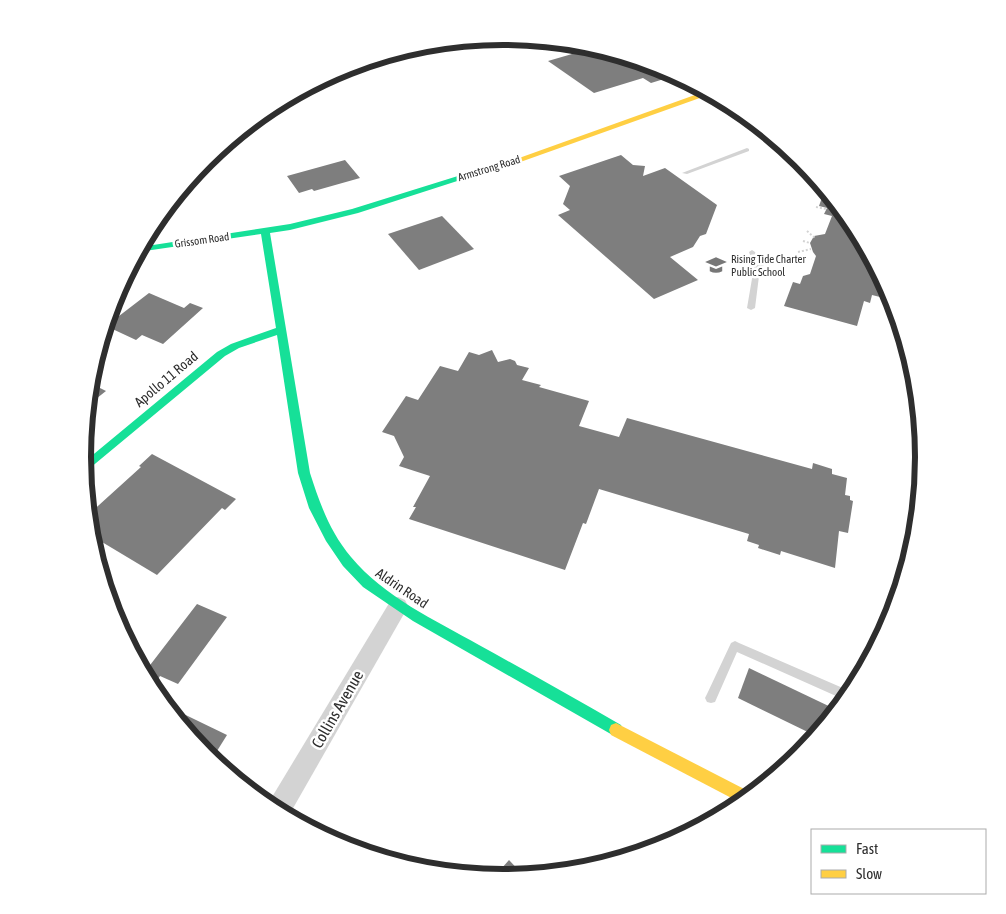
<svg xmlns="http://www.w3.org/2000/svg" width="1006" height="914" viewBox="0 0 1006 914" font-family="'Asap Condensed',sans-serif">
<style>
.building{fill:#7e7e7e}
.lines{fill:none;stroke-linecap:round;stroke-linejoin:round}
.path{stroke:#d3d3d3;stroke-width:2;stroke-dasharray:2 2;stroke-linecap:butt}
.lane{fill:#d3d3d3;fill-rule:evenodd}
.street{fill:#d3d3d3;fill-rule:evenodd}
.fast{fill:#16e098;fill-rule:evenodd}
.slow{fill:#ffcf43;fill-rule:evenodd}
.labels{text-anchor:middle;stroke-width:5;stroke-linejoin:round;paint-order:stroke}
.far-street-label{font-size:11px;fill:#2e2e2e;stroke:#fff}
.far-poi-label{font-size:11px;fill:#2e2e2e;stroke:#fff;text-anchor:start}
.street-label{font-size:14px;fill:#2e2e2e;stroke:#fff}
.near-street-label{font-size:16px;fill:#2e2e2e;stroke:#fff}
.rim{fill:none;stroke:#2e2e2e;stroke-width:6}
</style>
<rect width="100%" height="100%" fill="#fff"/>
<g class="building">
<polygon points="552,41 585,44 664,68 677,75 651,83 643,78 594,93 548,61 572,54"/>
<polygon points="621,155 633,165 645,166 643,176 665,168 717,205 706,234 700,236 693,247 670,257 698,280 654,299 558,215 570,210 563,204 570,186 559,176"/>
<polygon points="345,160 360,178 314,191 312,189 299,193 287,176"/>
<polygon points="825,189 853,223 884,281 880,297 872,295 870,303 864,301 857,326 784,306 793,282 800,284 803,276 810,274 816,256 813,252 810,243 814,236 825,234 832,216 824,214 827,208 819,206"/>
<polygon points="442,216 474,249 419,270 388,234"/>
<polygon points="149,293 184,308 190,303 203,308 163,344 142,335 136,340 106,326"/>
<polygon points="492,350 498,362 510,359 515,361 517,365 529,368 522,380 541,385 539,387 589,401 579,426 619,437 627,418 812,469 813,463 832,469 832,474 847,478 845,495 850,496 850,500 853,501 848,533 839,531 835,568 781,551 780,555 758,548 759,545 747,541 749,534 599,489 586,524 583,523 565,570 409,519 416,507 413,507 430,476 399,466 404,457 394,436 382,432 406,396 418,400 440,366 458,371 469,352 479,355"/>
<polygon points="90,383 106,391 87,406 89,393"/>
<polygon points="152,454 236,499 225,510 222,508 157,575 102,542 94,550 90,539 88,515 141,467 139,466"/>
<polygon points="197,604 227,617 178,684 160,676 152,688 144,673"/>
<polygon points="749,668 837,710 816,736 738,698"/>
<polygon points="165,705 227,735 212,759 205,754"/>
<polygon points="509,860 524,876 494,877"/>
</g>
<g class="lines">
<g class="path">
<polyline points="816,207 826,209"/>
<polyline points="807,231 815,238"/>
<polyline points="803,241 810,243"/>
<polyline points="798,252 811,249"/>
</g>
<g class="lane">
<polygon points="747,148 749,149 749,151 687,174 682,173"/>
<polygon points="752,250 755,252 759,262 771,255 774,257 760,268 755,308 751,310 747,308 754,267 749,252"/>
<polygon points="735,641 739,643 852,692 845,700 737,652 715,702 711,703 707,702 705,698 707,694 731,643"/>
</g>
<polygon class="street" points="398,597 405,600 408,606 405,612 288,817 269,807 269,802 391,600"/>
<path class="fast" d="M506 161 513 163 358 213 290 230 270 233 310 473C320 504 330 532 351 557 384 597 435 620 479 645 526 671 574 698 621 725L623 730 621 735 616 737 413 621 363 587 343 566 326 541 309 508 298 473 277 335 239 348 225 356 84 473 83 463 217 352 231 344 276 328 261 234 138 252 140 247 290 224 352 209Z"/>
<g class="slow">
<polygon points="706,91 711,94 512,165 505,163"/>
<polygon points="616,723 752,793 753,794 741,803 611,735 609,730 611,725"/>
</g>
</g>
<defs>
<symbol id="school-bare" viewBox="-9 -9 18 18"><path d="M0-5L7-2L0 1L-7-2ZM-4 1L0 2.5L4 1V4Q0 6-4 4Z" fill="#777" stroke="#fff" stroke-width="2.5" paint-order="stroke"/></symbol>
</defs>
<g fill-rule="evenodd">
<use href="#school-bare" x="702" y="251" width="28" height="28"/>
</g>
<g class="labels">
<g class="far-street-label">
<text transform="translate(489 168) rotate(-17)" y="4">Armstrong Road</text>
<text transform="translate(202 240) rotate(-8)" y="4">Grissom Road</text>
</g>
<g class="far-poi-label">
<text x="731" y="263">Rising Tide Charter<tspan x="731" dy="13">Public School</tspan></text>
</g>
<g class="street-label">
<text transform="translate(166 379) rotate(-40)" y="5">Apollo 11 Road</text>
<text transform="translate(402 588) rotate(34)" y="5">Aldrin Road</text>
</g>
<g class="near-street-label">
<text transform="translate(337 709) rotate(-60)" y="6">Collins Avenue</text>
</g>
</g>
<path d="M0 0H1006V914H0ZM91 457a412 412 0 1 1 824 0a412 412 0 1 1-824 0Z" fill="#fff" fill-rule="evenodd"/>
<path class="rim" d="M91 457a412 412 0 1 1 824 0a412 412 0 1 1-824 0Z"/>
<rect x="811" y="829" width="175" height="65" fill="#ffffff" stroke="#ababab"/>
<rect x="821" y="845" width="25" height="8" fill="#16e098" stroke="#ababab"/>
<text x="856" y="854" font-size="15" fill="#2e2e2e">Fast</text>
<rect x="821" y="870" width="25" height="8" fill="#ffcf43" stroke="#ababab"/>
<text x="856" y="879" font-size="15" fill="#2e2e2e">Slow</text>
</svg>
